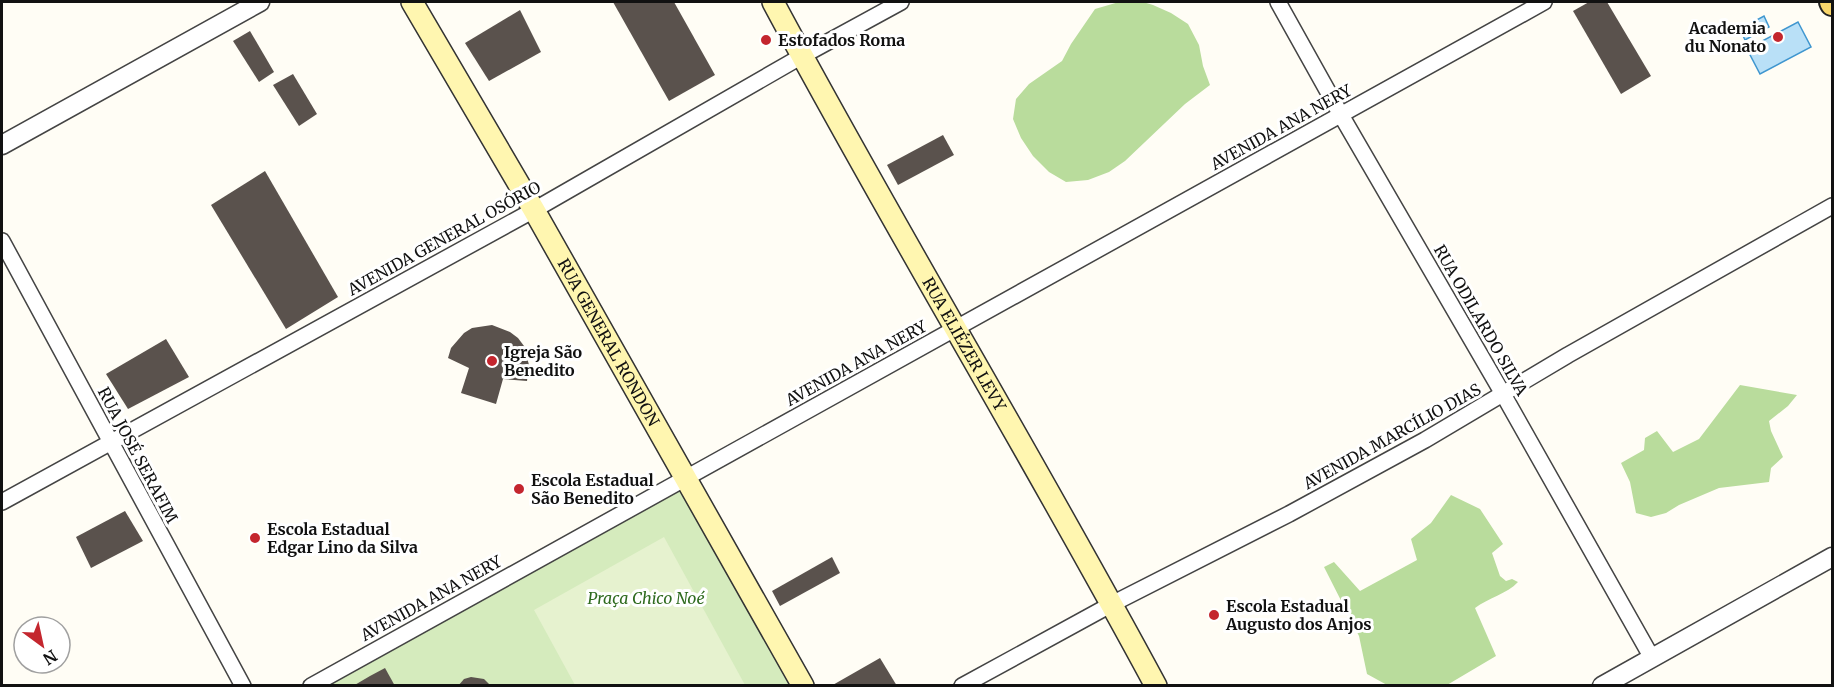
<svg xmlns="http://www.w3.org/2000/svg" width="1834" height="687" viewBox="0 0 1834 687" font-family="Merriweather,serif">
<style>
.green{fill:#d5ebbd}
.forest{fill:#b9dc9c}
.pitch{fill:#e6f2cf}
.water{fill:#b9e0f7;stroke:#3f96cf;stroke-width:1.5}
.building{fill:#5a524d}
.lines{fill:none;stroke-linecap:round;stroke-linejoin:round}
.minor-casing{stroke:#444;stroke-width:18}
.tertiary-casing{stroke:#444;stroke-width:21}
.secondary-casing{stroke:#333;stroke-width:24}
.primary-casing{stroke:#222;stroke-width:26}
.minor{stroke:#fff;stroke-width:15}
.tertiary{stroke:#fff;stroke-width:18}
.secondary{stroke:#fff6b0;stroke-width:21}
.primary{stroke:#f9d66b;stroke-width:22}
.poi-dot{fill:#c4262e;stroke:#fff;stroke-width:2}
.labels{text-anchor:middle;stroke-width:6;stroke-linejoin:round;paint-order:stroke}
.poi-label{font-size:16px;font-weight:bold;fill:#111;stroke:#fff;text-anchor:start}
.street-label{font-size:16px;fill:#111;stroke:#fff}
.park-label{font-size:16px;font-style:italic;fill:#2f6b1f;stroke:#fff}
</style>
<rect width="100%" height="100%" fill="#fffdf5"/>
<polygon class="green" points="685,478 791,686 311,686"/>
<g class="forest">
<polygon points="1119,2 1143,2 1153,5 1171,13 1188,24 1199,45 1203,66 1210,85 1185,104 1125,161 1109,172 1088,180 1066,182 1049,172 1033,156 1021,138 1013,119 1016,99 1029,84 1062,61 1071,44 1095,9"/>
<polygon points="1740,385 1797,395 1788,406 1769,421 1771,431 1783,457 1771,468 1769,482 1719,488 1679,505 1666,513 1651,517 1636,513 1630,482 1621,463 1644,450 1645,438 1657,431 1673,452 1699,439"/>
<path d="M1451 495 1480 509 1503 544 1492 553 1500 576 1506 581 1512 579 1518 582C1507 594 1488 598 1475 608L1496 656 1447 685H1387L1367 674 1359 636 1324 567 1334 562 1360 591 1417 560 1411 539 1431 523Z"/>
</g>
<polygon class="pitch" points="664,537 745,685 575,685 534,610"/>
<g class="water">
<polygon points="1764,16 1769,27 1745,40 1740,29"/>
<polygon points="1798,22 1811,47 1760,74 1747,49"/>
</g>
<g class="building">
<polygon points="613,2 674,2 715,75 669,101"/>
<polygon points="1589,2 1607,2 1651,76 1621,94 1573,11"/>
<polygon points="520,10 541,52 489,81 465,43"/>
<polygon points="250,31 274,72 259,82 233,41"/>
<polygon points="293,74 317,114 299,126 273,85"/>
<polygon points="943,135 954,155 898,185 887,165"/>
<polygon points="265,171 338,297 286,329 211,205"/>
<polygon points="492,325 510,332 518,338 524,346 529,365 527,381 503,379 496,404 461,393 469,368 448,358 451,348 464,333 472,328"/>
<polygon points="166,339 189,377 128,409 106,374"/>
<polygon points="125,511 143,541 91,568 76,537"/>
<polygon points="832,557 840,573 780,606 772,591"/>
<polygon points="880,658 897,686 831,686"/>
<polygon points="385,668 395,686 353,686 370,676"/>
<polygon points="471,677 484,679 491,686 458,686 464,679"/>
</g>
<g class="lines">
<defs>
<g id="minor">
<polyline points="1278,2 1341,115 1503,394 1652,658"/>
<polyline points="2,241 243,686"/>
<polyline points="2,502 534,210 802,56 901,2"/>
<polyline points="311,686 1544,2"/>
<polyline points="962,686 1112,604 1289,514 1425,440 1568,355 1832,206"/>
</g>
<g id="tertiary">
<polyline points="2,145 260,2"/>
<polyline points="1602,686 1832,557"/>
</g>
<g id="secondary">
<path id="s1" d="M412 2 534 210 803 686"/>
<path id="s2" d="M773 2C896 232 1032 455 1156 686"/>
</g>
<polyline id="primary" points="1831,2 1832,4"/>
</defs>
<use href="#minor" class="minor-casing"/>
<use href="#tertiary" class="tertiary-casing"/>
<use href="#secondary" class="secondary-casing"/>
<use href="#primary" class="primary-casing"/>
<use href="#minor" class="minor"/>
<use href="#tertiary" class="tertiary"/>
<use href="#secondary" class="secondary"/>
<use href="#primary" class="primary"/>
</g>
<g class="poi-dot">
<circle cx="1778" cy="37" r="6"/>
<circle cx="766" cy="40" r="6"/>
<circle cx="492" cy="361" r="6"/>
<circle cx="519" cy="489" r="6"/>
<circle cx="255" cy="538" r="6"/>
<circle cx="1214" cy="615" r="6"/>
</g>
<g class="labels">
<g class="poi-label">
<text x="1766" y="34" text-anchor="end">Academia<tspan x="1766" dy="18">du Nonato</tspan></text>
<text x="778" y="46">Estofados Roma</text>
<text x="504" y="358">Igreja São<tspan x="504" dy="18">Benedito</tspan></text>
<text x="531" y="486">Escola Estadual<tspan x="531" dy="18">São Benedito</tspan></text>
<text x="267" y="535">Escola Estadual<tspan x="267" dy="18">Edgar Lino da Silva</tspan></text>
<text x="1226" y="612">Escola Estadual<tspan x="1226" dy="18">Augusto dos Anjos</tspan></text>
</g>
<g class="street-label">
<text transform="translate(1281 127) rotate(-29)" y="6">AVENIDA ANA NERY</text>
<text transform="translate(444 238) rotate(-29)" y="6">AVENIDA GENERAL OSÓRIO</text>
<text transform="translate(1481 320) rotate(60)" y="6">RUA ODILARDO SILVA</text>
<text dy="6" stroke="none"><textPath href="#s1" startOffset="393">RUA GENERAL RONDON</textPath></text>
<text dy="6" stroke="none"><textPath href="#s2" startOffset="392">RUA ELIÉZER LEVY</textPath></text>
<text transform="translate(856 363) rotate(-29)" y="6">AVENIDA ANA NERY</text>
<text transform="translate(1392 436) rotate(-29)" y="6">AVENIDA MARCÍLIO DIAS</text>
<text transform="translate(138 455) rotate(62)" y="6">RUA JOSÉ SERAFIM</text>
<text transform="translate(431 598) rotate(-29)" y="6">AVENIDA ANA NERY</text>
</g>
<g class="park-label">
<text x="646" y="604">Praça Chico Noé</text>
</g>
</g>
<rect width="1834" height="687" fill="none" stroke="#111111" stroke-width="6"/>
<g transform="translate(42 645) rotate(147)"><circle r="28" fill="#ffffff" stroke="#a0a0a0" stroke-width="1.5"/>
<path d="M0-4.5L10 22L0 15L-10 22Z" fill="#c4262e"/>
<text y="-9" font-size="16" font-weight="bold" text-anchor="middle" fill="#111111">N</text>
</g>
</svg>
